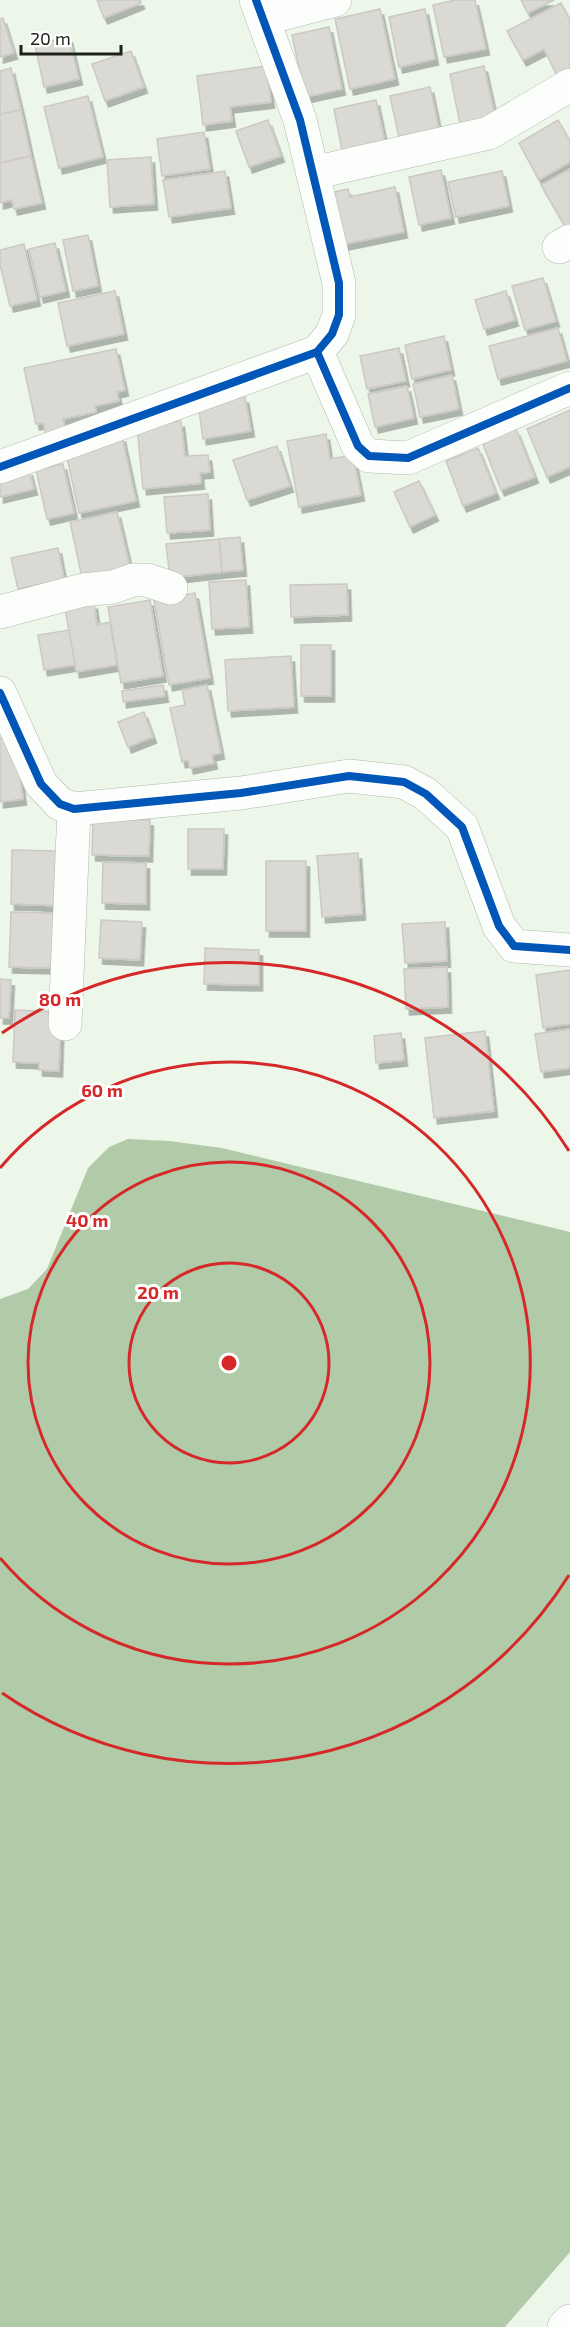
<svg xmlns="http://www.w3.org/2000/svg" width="570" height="2327" viewBox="0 0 570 2327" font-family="'Exo 2',sans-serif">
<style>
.water{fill:#b1cba9}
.building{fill:#dad9d3;stroke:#ccc9c4;stroke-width:1.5;filter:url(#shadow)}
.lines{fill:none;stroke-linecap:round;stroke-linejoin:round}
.minor-casing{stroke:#b1b9af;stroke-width:34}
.minor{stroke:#fcfefc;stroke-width:33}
.cycleway-casing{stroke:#fff;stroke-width:11}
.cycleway{stroke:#0057b8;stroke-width:8}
.ring{fill:none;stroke:#d62828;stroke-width:3}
.centre{fill:#d62828;stroke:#fff;stroke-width:3}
.ring-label{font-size:18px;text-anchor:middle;font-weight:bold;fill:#d62828;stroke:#fff;stroke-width:6;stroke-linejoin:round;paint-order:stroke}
</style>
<defs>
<filter id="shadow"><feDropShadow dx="3.5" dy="6" stdDeviation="0" flood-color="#0004"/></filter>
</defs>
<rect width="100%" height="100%" fill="#ecf6e9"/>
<polygon class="water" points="128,1139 169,1141 222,1148 570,1232 570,2252 505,2327 0,2327 0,1299 28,1289 47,1269 88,1168 109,1147"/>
<g class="building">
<polygon points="97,0 140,0 141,3 104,18"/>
<polygon points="455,0 475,0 486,49 444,57 433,5"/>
<polygon points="521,0 554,0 528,13"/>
<polygon points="561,3 570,21 570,69 557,76 544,49 523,60 507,31"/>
<polygon points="380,9 395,79 350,89 335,19"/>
<polygon points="425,9 435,59 399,67 389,17"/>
<polygon points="3,18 14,53 0,57 0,19"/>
<polygon points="329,27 342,89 305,97 292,35"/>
<polygon points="69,37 79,79 44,87 35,45"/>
<polygon points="131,51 144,87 105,101 92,64"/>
<polygon points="266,66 271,102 230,107 232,121 203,125 197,76"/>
<polygon points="484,66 495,116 460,124 450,74"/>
<polygon points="11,68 21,110 0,114 0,71"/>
<polygon points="430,87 441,138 401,147 390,96"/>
<polygon points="88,96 103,157 59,168 44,107"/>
<polygon points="376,100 387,152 344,161 334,109"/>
<polygon points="21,110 31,156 0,163 0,114"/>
<polygon points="268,120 281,156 249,167 236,131"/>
<polygon points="558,120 570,141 570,162 539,180 519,143"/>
<polygon points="204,132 210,169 162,176 157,139"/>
<polygon points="31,156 42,203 14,209 12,200 0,203 0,163"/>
<polygon points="151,157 154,204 110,207 107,160"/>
<polygon points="570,169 570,235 541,185"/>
<polygon points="441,170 451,218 419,225 409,177"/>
<polygon points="225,171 231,208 169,217 163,180"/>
<polygon points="502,171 509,206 456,217 448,182"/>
<polygon points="395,187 404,232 340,245 330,193 348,189 350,197"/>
<polygon points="88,235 98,286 73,291 63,240"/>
<polygon points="55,243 66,291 40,297 29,249"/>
<polygon points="24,244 37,300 10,306 0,265 0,250"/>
<polygon points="543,278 556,321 525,330 512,286"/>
<polygon points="115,291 124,334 67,346 58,303"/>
<polygon points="506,291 515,320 484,329 475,300"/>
<polygon points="558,328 567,361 498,379 489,346"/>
<polygon points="444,336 451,370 412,379 405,345"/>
<polygon points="399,348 406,381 367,389 360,356"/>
<polygon points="116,349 125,390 117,392 119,401 95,406 96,412 63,419 66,431 46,435 43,423 36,424 24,368"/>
<polygon points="452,375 459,409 420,417 413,384"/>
<polygon points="407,386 414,418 375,427 368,394"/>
<polygon points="245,397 251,431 203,439 198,404"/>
<polygon points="570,410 570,467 547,477 527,429"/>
<polygon points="181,421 185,456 208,455 210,472 200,473 201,483 143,489 137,426"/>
<polygon points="516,429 535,477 501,490 482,442"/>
<polygon points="326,434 330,459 353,455 361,495 299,507 287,441"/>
<polygon points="122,436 136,501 79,513 65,448"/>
<polygon points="277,446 290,486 247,500 233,460"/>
<polygon points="478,448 496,493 463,506 446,461"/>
<polygon points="63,464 74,513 47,519 36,470"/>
<polygon points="29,470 34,489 0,497 0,477"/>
<polygon points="419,481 435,515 410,527 394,492"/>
<polygon points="208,494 210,530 167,533 164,497"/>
<polygon points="117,512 131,571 83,582 70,522"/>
<polygon points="240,537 243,570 222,572 219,539"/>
<polygon points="219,539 222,572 170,578 166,544"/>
<polygon points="58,548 64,579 18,589 11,558"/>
<polygon points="246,580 249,627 212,629 209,582"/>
<polygon points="347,584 348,615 291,617 290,585"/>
<polygon points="195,593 210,678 169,685 154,600"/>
<polygon points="150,600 163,676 121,683 108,607"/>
<polygon points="94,603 97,625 110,622 117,665 76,672 65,608"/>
<polygon points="69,630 75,665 44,670 38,635"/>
<rect x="301" y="645" width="30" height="51"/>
<polygon points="291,656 294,707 228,711 225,660"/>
<polygon points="163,685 165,696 123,702 122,691"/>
<polygon points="207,685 221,753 212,755 214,763 190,768 188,760 182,762 170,708 185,705 182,690"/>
<polygon points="144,712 153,737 128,747 118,722"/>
<polygon points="15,736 23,799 0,802 0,738"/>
<polygon points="93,818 150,820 149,856 92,855"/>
<polygon points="188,829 224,829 223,869 188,869"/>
<polygon points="12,850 56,851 65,906 11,904"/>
<polygon points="358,853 362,914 322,917 317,856"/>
<rect x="266" y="861" width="40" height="70"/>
<polygon points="103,862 146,863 146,904 102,903"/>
<polygon points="11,912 54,913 53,968 9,967"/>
<polygon points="101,920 142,922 140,960 99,958"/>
<polygon points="445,922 447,961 405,963 402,924"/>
<polygon points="205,948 259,950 259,985 204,984"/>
<polygon points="447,967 448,1007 406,1009 404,969"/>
<polygon points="570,970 570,1024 543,1028 536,975"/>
<polygon points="0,979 11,980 9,1018 0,1018"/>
<polygon points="15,1010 61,1012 59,1071 39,1070 39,1063 13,1062"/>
<polygon points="570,1029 570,1068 541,1072 535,1034"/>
<polygon points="485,1031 494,1111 434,1118 425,1038"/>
<polygon points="401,1033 404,1060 376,1063 374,1036"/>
</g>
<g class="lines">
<defs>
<g id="minor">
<polyline points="263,19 335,0"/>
<polyline points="313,173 489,133 570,85"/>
<polyline points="559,247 570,241"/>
<polyline points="317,352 358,446 369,456 408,458 570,388"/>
<polyline points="0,467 317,352 332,334 339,315 339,283 300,120 256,0"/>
<polyline points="0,612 83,590 113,587 133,580 147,580 171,588"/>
<polyline points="0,693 41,784 60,804 74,809 241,793 349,776 404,782 426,794 462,827 499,926 514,946 570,950"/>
<polyline points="65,1024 74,809"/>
<polyline points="564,2327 570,2321"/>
</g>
</defs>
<use href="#minor" class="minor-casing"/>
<use href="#minor" class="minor"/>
<defs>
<g id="cycleway">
<polyline points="317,352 358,446 369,456 408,458 570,388"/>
<polyline points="0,467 317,352 332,334 339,315 339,283 300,120 256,0"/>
<polyline points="0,693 41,784 60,804 74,809 241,793 349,776 404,782 426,794 462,827 499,926 514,946 570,950"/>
</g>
</defs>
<use href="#cycleway" class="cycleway-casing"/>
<use href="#cycleway" class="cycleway"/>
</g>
<g class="ring">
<circle cx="229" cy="1363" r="100"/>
<circle cx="229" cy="1363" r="201"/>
<path d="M0 1168A301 301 0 1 1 0 1558"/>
<path d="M569 1575A401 401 0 0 1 2 1693M2 1033A401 401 0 0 1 569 1151"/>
</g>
<circle cx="229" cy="1363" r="9" class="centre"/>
<g class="ring-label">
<text x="60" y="1006">80 m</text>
<text x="102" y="1097">60 m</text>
<text x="87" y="1227">40 m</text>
<text x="158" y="1299">20 m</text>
</g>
<path d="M21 45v9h100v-9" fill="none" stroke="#1d231b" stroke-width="3"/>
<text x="30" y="45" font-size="18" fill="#1d231b" stroke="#ffffff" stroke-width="4.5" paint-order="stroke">20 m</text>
</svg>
